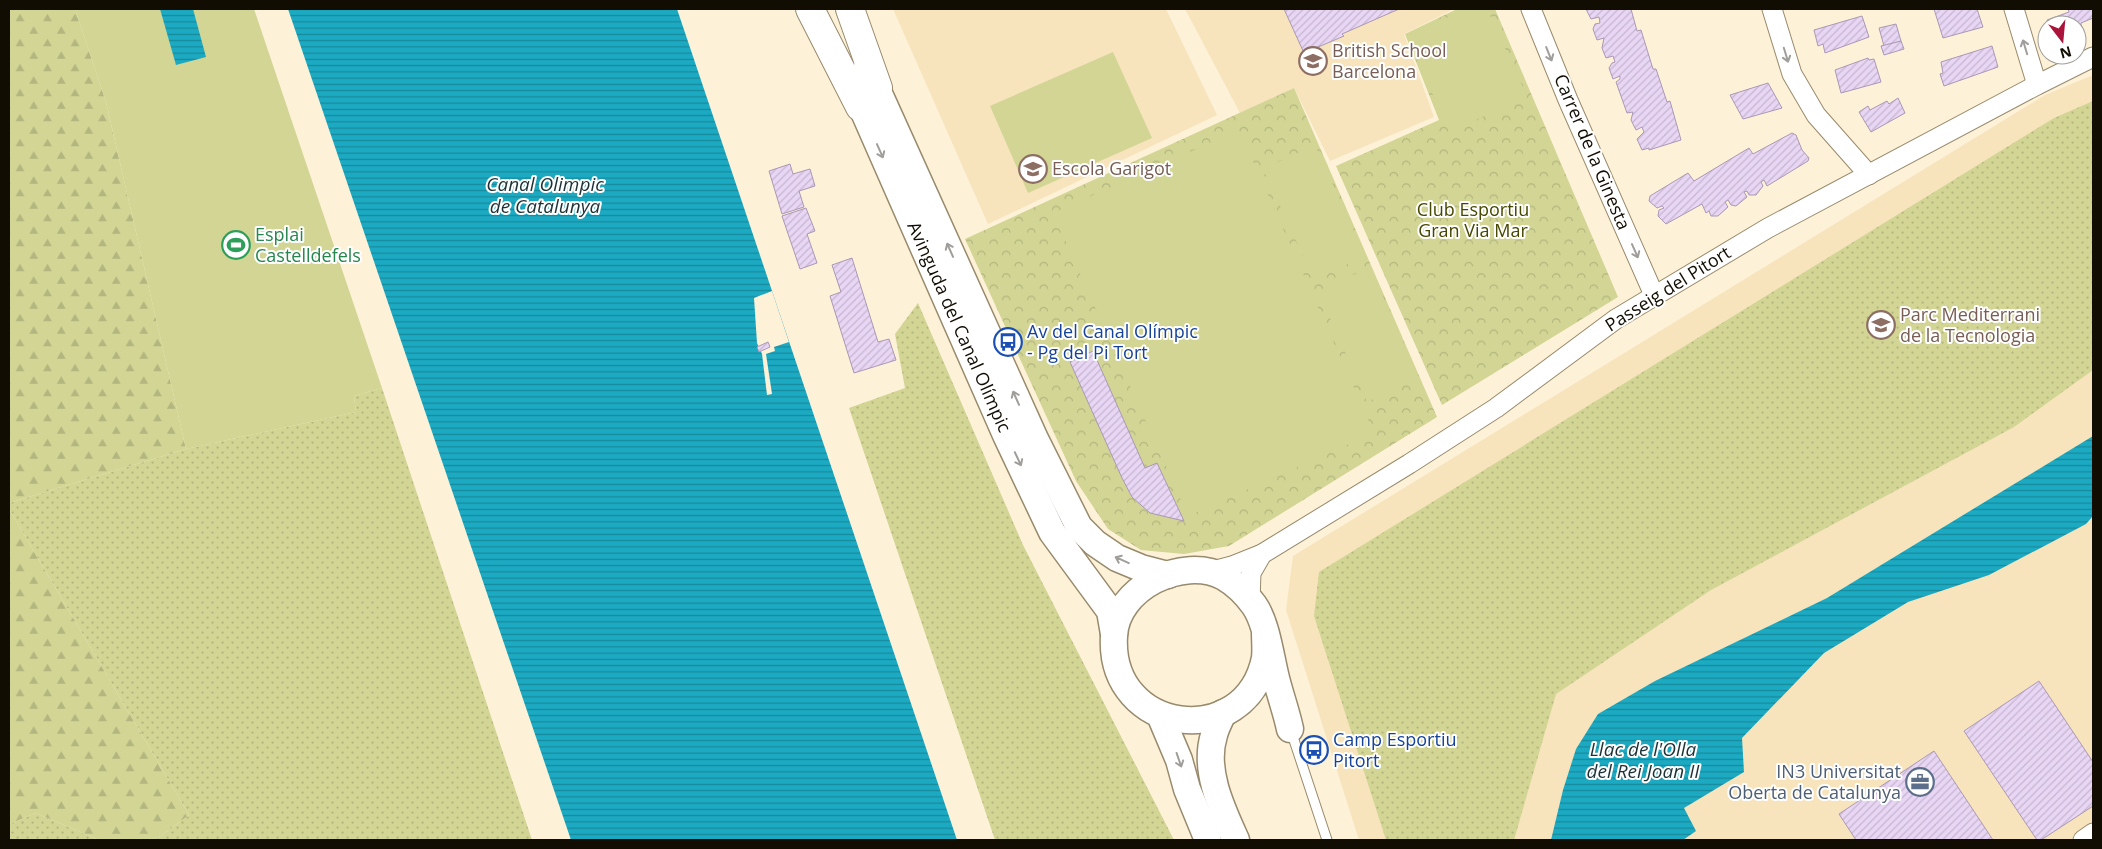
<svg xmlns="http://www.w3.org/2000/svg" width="2102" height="849" viewBox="0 0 2102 849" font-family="'Open Sans',sans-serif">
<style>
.built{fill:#f7e4bd}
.grass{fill:url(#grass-dots)}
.forest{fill:url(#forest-firs)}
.park{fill:url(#park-crowns)}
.pitch{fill:#d2d594}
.water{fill:url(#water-rules)}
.pier{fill:#fdf1d7}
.building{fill:url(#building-hatch);stroke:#aa98b5}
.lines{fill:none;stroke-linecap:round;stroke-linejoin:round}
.lane-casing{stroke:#988a6c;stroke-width:11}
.street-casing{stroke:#988a6c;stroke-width:21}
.secondary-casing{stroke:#988a6c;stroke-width:29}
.highway-casing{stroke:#988a6c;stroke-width:30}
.lane{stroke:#fff;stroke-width:9}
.street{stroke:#fff;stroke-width:19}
.secondary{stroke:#fff;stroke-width:26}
.highway{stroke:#fff;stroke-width:28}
.oneway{stroke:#a09e9a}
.labels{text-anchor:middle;stroke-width:4;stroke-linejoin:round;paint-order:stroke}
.education-label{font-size:18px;fill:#785e54;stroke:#fff;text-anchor:start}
.street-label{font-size:18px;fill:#120d03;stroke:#fff}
.park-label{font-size:18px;fill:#474800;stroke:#fff}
.leisure-label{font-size:18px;fill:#27864d;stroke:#fff;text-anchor:start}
.transit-label{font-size:18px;fill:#164399;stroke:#fff;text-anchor:start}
.service-label{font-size:18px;fill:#4e5e75;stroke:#fff;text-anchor:end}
.water-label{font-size:19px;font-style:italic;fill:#1c3237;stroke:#fff}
</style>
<defs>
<pattern id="grass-dots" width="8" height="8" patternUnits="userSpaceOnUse" patternTransform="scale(1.25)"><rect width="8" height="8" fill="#d2d594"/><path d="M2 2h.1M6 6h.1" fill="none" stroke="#b3b67e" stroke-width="1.8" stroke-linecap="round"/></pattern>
<pattern id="forest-firs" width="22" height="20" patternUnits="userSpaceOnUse" patternTransform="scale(1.25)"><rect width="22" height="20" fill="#d2d594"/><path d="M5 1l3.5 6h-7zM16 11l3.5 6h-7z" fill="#b3b67e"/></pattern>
<pattern id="park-crowns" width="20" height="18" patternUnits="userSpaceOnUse" patternTransform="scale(1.25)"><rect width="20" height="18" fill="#d2d594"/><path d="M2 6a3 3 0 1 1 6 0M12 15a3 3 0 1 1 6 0" fill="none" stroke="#b3b67e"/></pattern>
<pattern id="water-rules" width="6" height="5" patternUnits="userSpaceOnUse" patternTransform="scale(1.25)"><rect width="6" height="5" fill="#1caac3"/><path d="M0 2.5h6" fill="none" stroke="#17899c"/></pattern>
<pattern id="building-hatch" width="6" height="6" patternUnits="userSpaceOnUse" patternTransform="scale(1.25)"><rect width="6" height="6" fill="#e8d6f4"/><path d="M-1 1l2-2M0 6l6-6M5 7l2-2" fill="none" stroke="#c6b6d0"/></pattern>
</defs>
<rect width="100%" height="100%" fill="#fdf1d7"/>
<g class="built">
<polygon points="893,9 1166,9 1217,115 988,224"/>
<polygon points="1185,9 1454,9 1404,34 1434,117 1330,161 1294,88 1240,113"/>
<polygon points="2093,75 2093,840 1359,840 1286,610 1293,556 2045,95"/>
</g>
<g class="grass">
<polygon points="2093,101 2093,370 2014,427 1711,590 1556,694 1514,840 1386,840 1314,616 1319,572 2054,118"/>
<polygon points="918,303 1023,545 1174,840 995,840 849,408 905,388 895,334"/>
<polygon points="382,388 532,840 155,840 189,815 9,509 9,503 186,449 356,412 354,396"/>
<polygon points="36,813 99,840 9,840 9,824"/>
</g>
<g class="forest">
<polygon points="9,9 75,9 106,102 186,449 9,503"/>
<polygon points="9,509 189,815 155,840 99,840 36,813 9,824"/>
</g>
<g class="park">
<polygon points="1457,9 1495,9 1618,297 1442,405 1336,166 1439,120 1405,34"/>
<polygon points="1294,88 1437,417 1229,546 1184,554 1141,550 1108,529 1076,481 965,239"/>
</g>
<g class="pitch">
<polygon points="75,9 254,9 382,388 354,396 356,412 186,449 106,102"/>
<polygon points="1466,9 1487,9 1527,96 1450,132 1406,36"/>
<polygon points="1113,52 1152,138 1028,193 990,106"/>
<polygon points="1239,130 1374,433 1188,516 1053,213"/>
<polygon points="1315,145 1365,256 1314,280 1263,169"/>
<polygon points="1370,267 1419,378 1367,402 1318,291"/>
</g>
<g class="water">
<polygon points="160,9 193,9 206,57 176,65"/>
<polygon points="288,9 677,9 957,840 571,840"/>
<polygon points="2093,436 2093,516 2086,524 1989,575 1908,602 1824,653 1742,738 1744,772 1684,808 1696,831 1683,840 1551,840 1563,790 1576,749 1598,714 1655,681 1827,598"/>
</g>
<polygon class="pier" points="772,291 789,342 774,347 775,351 766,354 772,394 767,395 762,354 757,343 754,298"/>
<g class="building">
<polygon points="1284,9 1399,9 1342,34 1344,36 1304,53"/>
<polygon points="1586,9 1631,9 1637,31 1641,30 1653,69 1656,69 1667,102 1670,101 1681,140 1649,150 1649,148 1642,150 1637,139 1644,132 1642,127 1636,130 1631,120 1633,112 1627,113 1616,82 1620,79 1620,76 1613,79 1609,68 1612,63 1615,62 1613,56 1606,58 1602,48 1604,38 1597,40 1593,29 1595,24 1600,23 1599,17 1591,19"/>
<polygon points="1934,9 1977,9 1983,27 1943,38"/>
<polygon points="2068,9 2093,9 2093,18 2081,23 2081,26 2077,27 2077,25 2049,25 2047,20 2069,12"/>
<polygon points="1862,16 1869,37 1825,53 1823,44 1818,46 1814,30"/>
<polygon points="1896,24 1901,41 1884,46 1879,28"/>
<polygon points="1901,41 1904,49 1884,55 1881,46"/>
<polygon points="1992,46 1998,67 1944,86 1940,74 1943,73 1941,62"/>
<polygon points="1868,58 1869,60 1874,59 1881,82 1841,93 1835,70"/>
<polygon points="1768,83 1782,108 1743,119 1730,95"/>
<polygon points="1898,98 1905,113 1871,132 1859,112 1868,106 1870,110 1887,101 1889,104"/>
<polygon points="1792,133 1796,135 1802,150 1809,158 1808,161 1767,186 1764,180 1761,182 1763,186 1756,195 1749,195 1747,191 1744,192 1747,197 1736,206 1731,205 1728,200 1725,202 1728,207 1718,216 1711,216 1709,211 1706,213 1702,204 1666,224 1658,216 1659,210 1664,208 1662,206 1657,208 1649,201 1650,196 1688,173 1694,181 1749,148 1753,154"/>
<polygon points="790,164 793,174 810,169 815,186 799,191 804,207 782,214 769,171"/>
<polygon points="806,208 815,231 807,234 817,263 800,269 782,216"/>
<polygon points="852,258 878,342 889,339 896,360 854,373 830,296 841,292 832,265"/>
<polygon points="768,342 770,347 759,352 757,347"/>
<polygon points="1093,351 1145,468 1157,463 1184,521 1150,513 1132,497 1122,478 1070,362"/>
<polygon points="2039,681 2093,762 2093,806 2041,840 2037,840 1964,731"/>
<polygon points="1934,751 1993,840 1856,840 1839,814"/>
</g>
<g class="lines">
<defs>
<polyline id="lane" points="1291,731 1327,840"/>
<g id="street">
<polyline points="1531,9 1568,100 1654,295"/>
<polyline points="1772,9 1792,74 1816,115 1869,175"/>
<polyline points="2014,9 2037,85"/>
<polyline points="1209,572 1232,566 1262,554 1409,464 1496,408 1616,319 1768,228 2037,85 2093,57"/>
<polyline points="1250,601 1251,573 1262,554"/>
<polyline points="2083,840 2093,833"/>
</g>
<g id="secondary">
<polyline points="867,67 1035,439 1079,527 1095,543 1117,558 1141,568 1168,575"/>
<polyline points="853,87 1006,435 1052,532 1110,611 1114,634"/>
<path d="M1265 632C1265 640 1266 650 1265 658 1246 752 1108 735 1114 636 1116 588 1183 555 1224 577 1236 584 1246 594 1254 605 1266 622 1270 653 1275 674 1279 692 1286 710 1290 729"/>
<path d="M1223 713C1220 720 1216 727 1214 735 1203 770 1222 809 1236 840"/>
<polyline points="1160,715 1179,760 1187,789 1208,840"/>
</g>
<g id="highway">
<polyline points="810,9 860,107"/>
<polyline points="850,9 878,88"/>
</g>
</defs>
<use href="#lane" class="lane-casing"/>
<use href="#street" class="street-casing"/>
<use href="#secondary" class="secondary-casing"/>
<use href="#highway" class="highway-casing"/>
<use href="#lane" class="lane"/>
<use href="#street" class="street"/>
<use href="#secondary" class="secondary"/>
<use href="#highway" class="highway"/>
</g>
<defs><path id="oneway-shaft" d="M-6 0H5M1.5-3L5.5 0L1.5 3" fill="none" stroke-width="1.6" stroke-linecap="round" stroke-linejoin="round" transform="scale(1.25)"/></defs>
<g class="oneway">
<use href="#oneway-shaft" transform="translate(2025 47) rotate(-107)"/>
<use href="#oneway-shaft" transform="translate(1549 54) rotate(68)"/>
<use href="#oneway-shaft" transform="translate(1786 55) rotate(73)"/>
<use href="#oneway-shaft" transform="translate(880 151) rotate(66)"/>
<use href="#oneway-shaft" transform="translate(950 250) rotate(-114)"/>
<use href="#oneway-shaft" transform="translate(1635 251) rotate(66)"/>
<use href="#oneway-shaft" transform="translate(1016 398) rotate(-114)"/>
<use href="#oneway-shaft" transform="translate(1018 459) rotate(65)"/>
<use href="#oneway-shaft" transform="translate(1122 560) rotate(-156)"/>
<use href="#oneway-shaft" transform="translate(1179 760) rotate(71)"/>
</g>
<defs>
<symbol id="school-ring" viewBox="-11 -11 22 22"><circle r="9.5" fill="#fff" stroke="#8d6e63" stroke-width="1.5"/><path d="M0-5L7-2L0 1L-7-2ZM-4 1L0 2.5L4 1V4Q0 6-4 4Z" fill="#8d6e63"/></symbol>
<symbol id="stadium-ring" viewBox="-11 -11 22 22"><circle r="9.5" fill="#fff" stroke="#2e9e5b" stroke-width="1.5"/><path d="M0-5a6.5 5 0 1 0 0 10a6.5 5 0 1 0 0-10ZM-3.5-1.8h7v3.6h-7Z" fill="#2e9e5b"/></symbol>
<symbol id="university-ring" viewBox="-11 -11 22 22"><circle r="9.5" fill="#fff" stroke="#8d6e63" stroke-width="1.5"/><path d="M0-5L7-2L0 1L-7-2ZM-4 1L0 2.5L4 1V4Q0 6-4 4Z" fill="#8d6e63"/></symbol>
<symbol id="bus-ring" viewBox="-11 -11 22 22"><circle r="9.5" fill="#fff" stroke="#1a4fb4" stroke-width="1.5"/><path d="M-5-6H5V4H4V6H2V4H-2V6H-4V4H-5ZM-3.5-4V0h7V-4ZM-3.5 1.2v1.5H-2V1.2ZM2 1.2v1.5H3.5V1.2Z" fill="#1a4fb4"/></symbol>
<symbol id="office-ring" viewBox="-11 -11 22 22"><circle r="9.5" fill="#fff" stroke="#5c6f8a" stroke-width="1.5"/><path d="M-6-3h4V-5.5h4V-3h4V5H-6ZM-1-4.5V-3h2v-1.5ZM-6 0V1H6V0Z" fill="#5c6f8a"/></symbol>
</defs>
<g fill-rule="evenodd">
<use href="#school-ring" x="1297" y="45" width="32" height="32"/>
<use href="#school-ring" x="1017" y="153" width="32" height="32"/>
<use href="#stadium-ring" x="220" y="229" width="32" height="32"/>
<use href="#university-ring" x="1865" y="309" width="32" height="32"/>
<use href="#bus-ring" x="992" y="326" width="32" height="32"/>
<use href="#bus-ring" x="1298" y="734" width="32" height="32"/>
<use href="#office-ring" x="1904" y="766" width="32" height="32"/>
</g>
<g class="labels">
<g class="education-label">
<text x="1332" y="57">British School<tspan x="1332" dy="21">Barcelona</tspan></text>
<text x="1052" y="175">Escola Garigot</text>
<text x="1900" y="321">Parc Mediterrani<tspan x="1900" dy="21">de la Tecnologia</tspan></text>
</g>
<g class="street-label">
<text transform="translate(1592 152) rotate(67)" y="6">Carrer de la Ginesta</text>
<text transform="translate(1668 289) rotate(-32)" y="6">Passeig del Pitort</text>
<text transform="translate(959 327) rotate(66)" y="6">Avinguda del Canal Olímpic</text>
</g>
<g class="park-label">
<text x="1473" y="216">Club Esportiu<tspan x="1473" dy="21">Gran Via Mar</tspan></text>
</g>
<g class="leisure-label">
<text x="255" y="241">Esplai<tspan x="255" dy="21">Castelldefels</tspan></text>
</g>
<g class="transit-label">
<text x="1027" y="338">Av del Canal Olímpic<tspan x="1027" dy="21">- Pg del Pi Tort</tspan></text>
<text x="1333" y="746">Camp Esportiu<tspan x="1333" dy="21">Pitort</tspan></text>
</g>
<g class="service-label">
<text x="1901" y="778">IN3 Universitat<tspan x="1901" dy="21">Oberta de Catalunya</tspan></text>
</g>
<g class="water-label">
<text x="545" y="191">Canal Olimpic<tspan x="545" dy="22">de Catalunya</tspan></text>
<text x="1643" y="756">Llac de l'Olla<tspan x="1643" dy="22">del Rei Joan II</tspan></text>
</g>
</g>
<rect width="2102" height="849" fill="none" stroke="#120d03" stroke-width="20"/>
<g transform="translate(2062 40) rotate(164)"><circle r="24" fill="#ffffff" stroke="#a09e9a"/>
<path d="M0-4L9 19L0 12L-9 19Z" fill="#aa143b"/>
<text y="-8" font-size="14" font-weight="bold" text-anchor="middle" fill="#120d03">N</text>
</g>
</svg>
